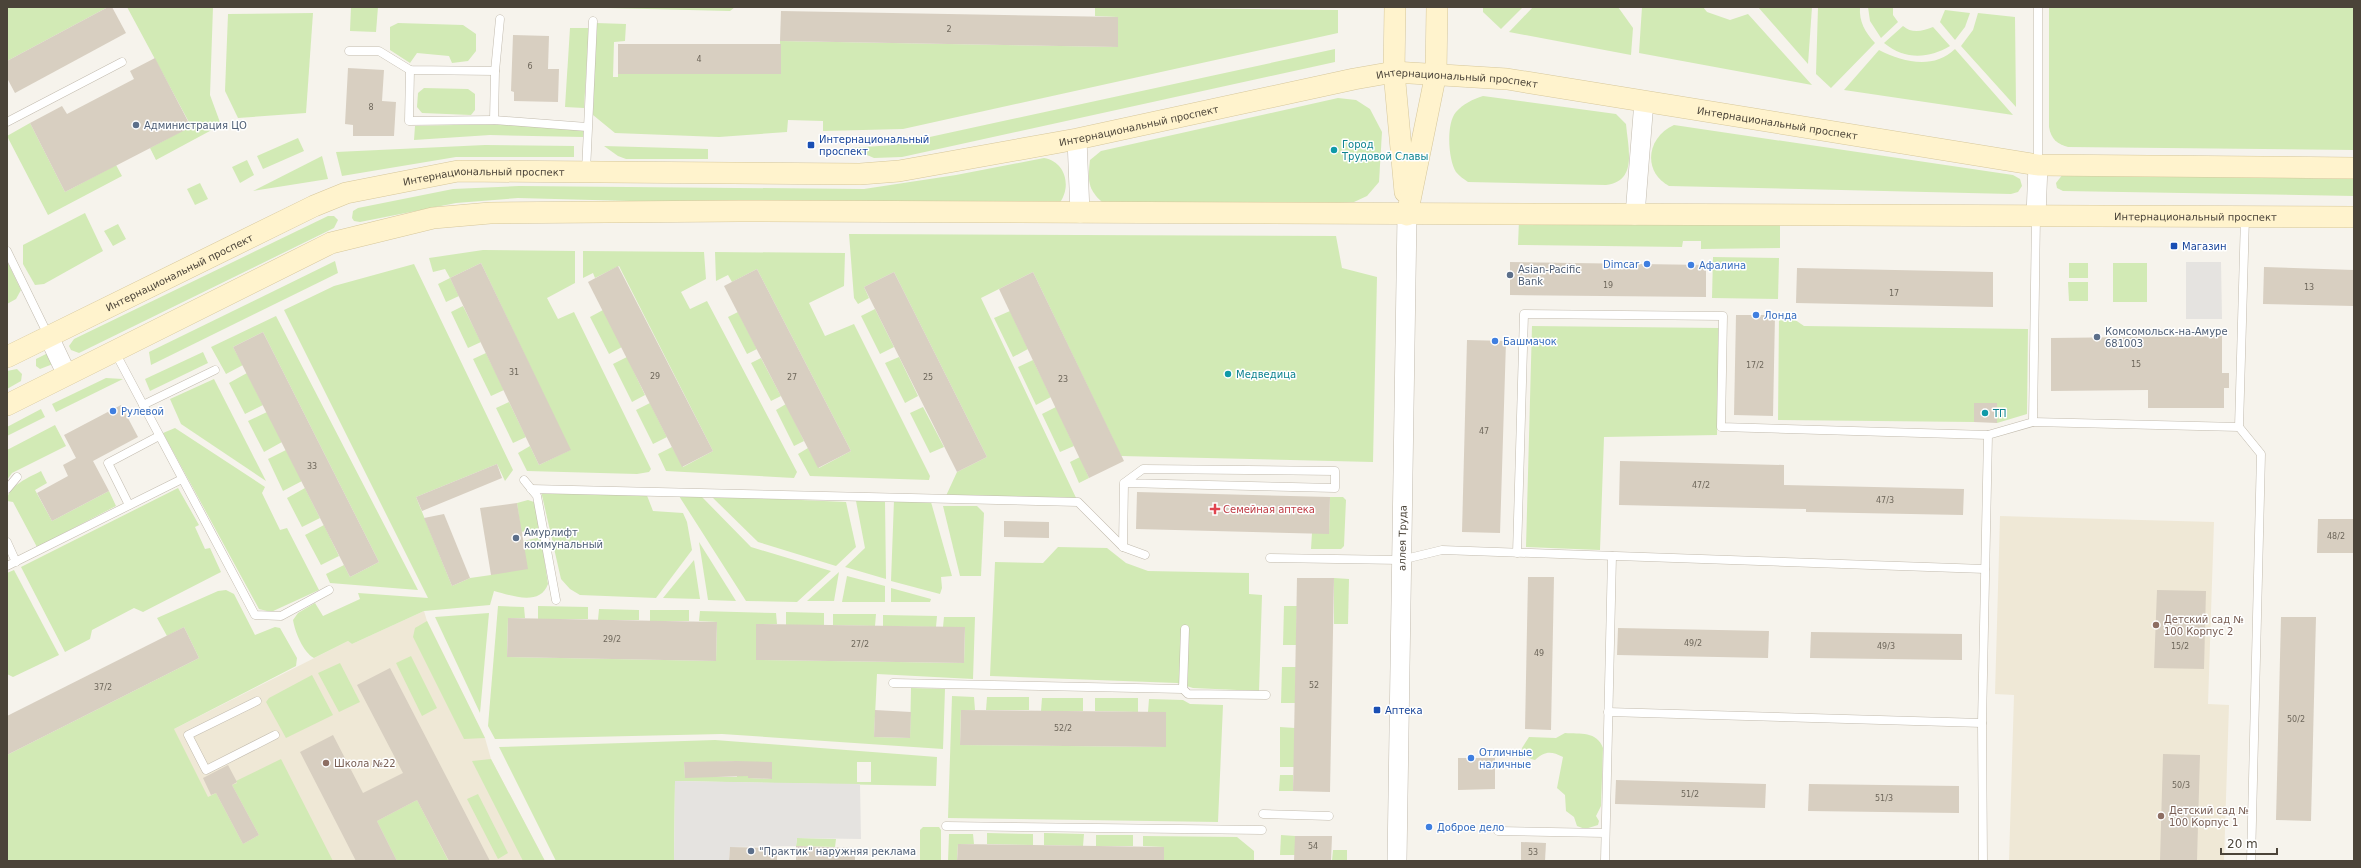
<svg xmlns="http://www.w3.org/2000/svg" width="2361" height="868" viewBox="0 0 2361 868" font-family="'DejaVu Sans',sans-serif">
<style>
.education{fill:#efe8d6}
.green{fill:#d2eab5;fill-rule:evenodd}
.parking{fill:#e5e3e0}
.building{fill:#d8cfc1}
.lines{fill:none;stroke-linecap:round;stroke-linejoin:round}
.service-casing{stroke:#c2bbae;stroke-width:9}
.tertiary-casing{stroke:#c2bbae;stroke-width:20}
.secondary-casing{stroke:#d6c79b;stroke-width:22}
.service{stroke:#fff;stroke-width:8}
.tertiary{stroke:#fff;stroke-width:19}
.secondary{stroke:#fff3cd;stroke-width:21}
.service-dot{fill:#5c6f8a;stroke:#fff;stroke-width:1.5}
.transit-dot{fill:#1a4fb4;stroke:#fff;stroke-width:1.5}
.culture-dot{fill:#0f9aa8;stroke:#fff;stroke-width:1.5}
.shop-dot{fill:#3f7fe0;stroke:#fff;stroke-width:1.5}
.health-dot{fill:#e0444e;stroke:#fff;stroke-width:1.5}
.education-dot{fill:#8d6e63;stroke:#fff;stroke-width:1.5}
.labels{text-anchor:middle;stroke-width:3;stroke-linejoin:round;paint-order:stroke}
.number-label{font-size:8px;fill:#6e675b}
.street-label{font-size:10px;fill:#4b4439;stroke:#fff}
.service-label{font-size:10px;fill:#4e5e75;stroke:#fff;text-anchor:start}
.transit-label{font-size:10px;fill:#164399;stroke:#fff;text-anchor:start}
.culture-label{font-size:10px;fill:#0d838f;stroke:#fff;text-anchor:start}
.shop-label{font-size:10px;fill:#366cbe;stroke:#fff;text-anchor:start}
.health-label{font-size:10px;fill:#be3a42;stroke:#fff;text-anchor:start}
.education-label{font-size:10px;fill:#785e54;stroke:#fff;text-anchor:start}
</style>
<rect width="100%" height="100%" fill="#f6f3ec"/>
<g class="education">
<polygon points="2000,516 2214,522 2208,704 2229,705 2224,861 2009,861 2014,695 1995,694"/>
<polygon points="424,611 427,621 485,738 491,759 545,861 152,861 174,729 348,641 352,644"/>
</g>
<g class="green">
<polygon points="7,7 108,7 7,61"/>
<polygon points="127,7 213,7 210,95 221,125 156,160 150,148 191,126"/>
<polygon points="351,7 378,7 376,32 350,31"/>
<polygon points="565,7 735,7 730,11"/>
<polygon points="1095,7 1338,10 1338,33 903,129 823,131 823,121 788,120 787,132 719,137 615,133 593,115 596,23 626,24 625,41 614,42 613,77 618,77 618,74 781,74 780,41 1118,47 1118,17 1095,16"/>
<polygon points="1483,7 1523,7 1501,29 1483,12"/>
<polygon points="1533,7 1618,7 1633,28 1631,55 1509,32"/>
<polygon points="1642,7 1703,7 1707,12 1730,20 1748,14 1812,85 1639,53"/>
<polygon points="1758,7 1812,7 1808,64"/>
<path d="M1818 7H1860C1859 22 1865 32 1875 43L1831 88 1816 74Z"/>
<polygon points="1868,7 1893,7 1893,15 1898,22 1881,38 1870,21"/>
<path d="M2049 7H2354V150L2068 147C2057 144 2051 139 2049 127Z"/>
<polygon points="1945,10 1970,13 1965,27 1955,40 1940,22"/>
<polygon points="313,13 306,113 238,118 225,91 228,14"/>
<polygon points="1978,13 2015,17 2016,107 1961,46 1973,30"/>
<polygon points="398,23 463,25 476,34 476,51 468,61 452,63 449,56 417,53 410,63 390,50 390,27"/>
<path d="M1903 26C1912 34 1923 31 1933 27L1950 46C1928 59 1905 60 1884 43Z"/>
<polygon points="570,28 589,28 584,108 565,107"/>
<polygon points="1335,49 1335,62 902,157 874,158 851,148 893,145"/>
<path d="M1955 49 2013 115 1844 90 1879 50C1903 62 1933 70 1955 49Z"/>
<polygon points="424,88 468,89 475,94 475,110 471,115 422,113 417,107 418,93"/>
<path d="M1483 96 1616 114 1626 124C1628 148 1638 181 1606 185L1468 182C1464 179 1459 176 1456 172 1448 160 1446 123 1456 112 1463 104 1473 99 1483 96Z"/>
<path d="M1338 98 1356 100 1370 109 1382 132 1379 182 1367 196 1354 202 1264 208H1109C1089 192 1087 185 1090 160L1101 151Z"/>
<polygon points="30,123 65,192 116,165 122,176 48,215 7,136"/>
<polygon points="493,124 584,129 583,137 490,135 414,140 415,126"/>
<path d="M1674 125 2013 175 2020 179 2022 186 2018 192 2011 194 1669 186C1642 171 1647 137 1674 125Z"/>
<polygon points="298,138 304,151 263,169 257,156"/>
<polygon points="485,145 574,146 574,157 456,157 342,176 336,152"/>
<polygon points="604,146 708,149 708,159 626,159 618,156"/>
<polygon points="322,156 328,179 253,191"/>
<path d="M1044 158C1067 162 1072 189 1058 205L704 203 518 198 456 203 360 222 354 221 352 218 353 211 358 208 453 189 519 186 864 189 956 175Z"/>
<polygon points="247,160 254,175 240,183 232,167"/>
<polygon points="2063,174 2354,179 2354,196 2063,191 2057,188 2056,183"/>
<polygon points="200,183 208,199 195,205 187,189"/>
<polygon points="85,213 103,251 44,284 35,285 23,264 23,245"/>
<polygon points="328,216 334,216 338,220 334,228 79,353 71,350 69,346 74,339"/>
<polygon points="1519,220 1780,220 1780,248 1701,249 1701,241 1683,241 1682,247 1518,245"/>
<polygon points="118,224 126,239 113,246 104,231"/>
<polygon points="849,234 1336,236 1342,268 1377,277 1373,462 1121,456 1033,272 981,298 1078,502 945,498 957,472 987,457 894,272 864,287 869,298 858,304 854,298"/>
<polygon points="483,250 575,251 575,283 547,298 558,319 574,312 651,469 649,472 637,474 527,471 518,453 530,446 539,465 570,450 481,263 450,278 459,296 446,302 438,284 450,278 445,269 433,272 429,258"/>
<polygon points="583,251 704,252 706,279 681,292 690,309 707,301 797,472 794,478 666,471 658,454 672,447 683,467 713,451 619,266 595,278 593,273 583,278"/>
<polygon points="715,252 845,253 844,286 809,303 825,336 854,324 930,476 929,480 810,476 798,454 808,448 819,468 851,451 757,269 732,282 728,275 716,281"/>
<polygon points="1713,257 1779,258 1778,299 1712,298"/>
<polygon points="7,261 21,290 16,299 7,304"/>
<polygon points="335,261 338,273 151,365 149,352"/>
<rect x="2069" y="263" width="19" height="15"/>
<rect x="2113" y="263" width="34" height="39"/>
<path d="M414 264 513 470 505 481 497 464 416 497 452 586 470 578 491 575 523 541 541 537 548 584C540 607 510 595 494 591L490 605 424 611 352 644 348 641 314 658C303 652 295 632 293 620L298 613 315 603 323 616 360 599 358 593 428 598 284 310 334 286Z"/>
<polygon points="2068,282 2088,282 2088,301 2069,301"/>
<polygon points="463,306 481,342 468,348 451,312"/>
<polygon points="875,309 894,347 880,354 861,316"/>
<polygon points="603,310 622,347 609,354 590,317"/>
<polygon points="1010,311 1028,349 1013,357 994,318"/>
<polygon points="738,312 757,349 747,354 728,317"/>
<polygon points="1779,315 1788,315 1804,326 2028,329 2027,414 1997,423 1997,404 1975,403 1974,422 1778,420"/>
<polygon points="276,316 418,590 330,583 326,574 344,565 350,577 379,562 263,332 233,347 243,365 226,374 211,347"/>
<polygon points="1532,326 1719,328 1717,435 1604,437 1600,550 1526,547"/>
<polygon points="203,352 208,363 150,391 145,379"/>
<polygon points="48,353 53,364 40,369 36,366 36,359"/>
<polygon points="486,353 504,390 491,396 473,359"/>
<polygon points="627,357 645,395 632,402 613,364"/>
<polygon points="899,357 918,396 905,403 885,363"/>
<polygon points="761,358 781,396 771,401 751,363"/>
<polygon points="1033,360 1051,397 1036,405 1018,367"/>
<polygon points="17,369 22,374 21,381 7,389 7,371"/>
<polygon points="247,373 263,405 245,414 229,383"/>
<polygon points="106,378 123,379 56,412 52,404"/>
<polygon points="214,379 266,481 181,424 170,399"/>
<polygon points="509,402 526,437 513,443 496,408"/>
<polygon points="650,403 667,437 653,444 636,410"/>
<polygon points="786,404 804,441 794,446 776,410"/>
<polygon points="923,407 944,447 930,453 910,413"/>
<polygon points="1056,407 1074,446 1060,452 1042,414"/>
<polygon points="41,409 45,417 7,436 7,427"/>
<polygon points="267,412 282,442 264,452 248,421"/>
<polygon points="55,425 66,446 12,473 7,480 7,450"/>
<polygon points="175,428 265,487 262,493 280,530 287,528 319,590 271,612 259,609 163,433"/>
<polygon points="286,450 302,481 283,491 268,459"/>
<polygon points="1080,457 1089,478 1079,483 1070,462"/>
<path d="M41 471 47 483 35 490 52 521 109 491 116 506 37 547 13 502 7 501C7 486 30 477 41 471Z"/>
<polygon points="178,488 199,525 195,527 205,549 210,548 221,572 143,612 134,608 92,630 90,639 65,652 21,567"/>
<polygon points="305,488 320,518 302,527 287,498"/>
<polygon points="541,491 646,493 653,511 683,513 687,522 692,550 656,598 580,595 570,589 561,579"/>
<polygon points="679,496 702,497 751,547 831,571 797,602 746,601"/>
<polygon points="711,496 846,502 856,547 836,566 758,542"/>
<polygon points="1330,497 1343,497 1346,500 1344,546 1341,549 1311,549 1312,533 1329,533"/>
<polygon points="528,500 534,502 540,528 521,532 517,503"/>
<polygon points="894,500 931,502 952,576 941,577 942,588 940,594 891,581"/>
<polygon points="856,501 885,501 886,579 845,567 865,548"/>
<polygon points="943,506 977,506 984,513 981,576 960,576"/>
<polygon points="324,525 339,556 321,565 305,535"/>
<polygon points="699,542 736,601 708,600"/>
<polygon points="1058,547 1107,548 1126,563 1148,571 1249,573 1249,594 1262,595 1259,691 1193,688 1177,683 990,676 995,562 1043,563"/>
<polygon points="694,560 700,599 663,598"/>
<polygon points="14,570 59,655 13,677 7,674 7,573"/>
<polygon points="839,572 834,601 807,601"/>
<polygon points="847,576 885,586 885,602 842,602"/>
<polygon points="1334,578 1349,579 1348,624 1334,624"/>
<polygon points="891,588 931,599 930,602 891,602"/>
<polygon points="226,590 234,594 255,635 275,627 280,628 297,658 296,666 174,729 208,797 216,793 243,844 259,835 232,785 237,783 236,781 281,759 333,861 7,861 7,755 199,658 184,627 167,636 157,618 218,591"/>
<polygon points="498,606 524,607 525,618 508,618 507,657 716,661 717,622 699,621 700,611 776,613 777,624 756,624 756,660 964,663 965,628 943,627 944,617 975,617 973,679 877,674 874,737 910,738 911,688 945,689 943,749 722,734 495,739 488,726"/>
<polygon points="538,606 588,607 588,619 538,619"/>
<polygon points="1284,606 1297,606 1296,645 1283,645"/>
<polygon points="599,609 639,610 639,620 598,620"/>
<rect x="650" y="610" width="39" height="11"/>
<polygon points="786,612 824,613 824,625 786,625"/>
<polygon points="489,613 480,713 435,617"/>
<polygon points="833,614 876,614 875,626 833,625"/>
<polygon points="883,615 937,616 936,627 883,626"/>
<polygon points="427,621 485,738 464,739 413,637 415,628"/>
<polygon points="411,656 437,708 422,716 396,663"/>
<polygon points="340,663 360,702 339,712 318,673"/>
<polygon points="1282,667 1296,667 1295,703 1281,703"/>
<polygon points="312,675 333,715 286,738 266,702 269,698"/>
<polygon points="952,696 974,697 975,710 961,710 960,745 1166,747 1166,712 1148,712 1149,699 1183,700 1190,704 1223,705 1218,822 948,818"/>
<polygon points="987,697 1029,697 1029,710 986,710"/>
<polygon points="1042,698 1083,698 1083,711 1041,711"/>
<polygon points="1095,698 1138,698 1138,712 1095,711"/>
<polygon points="1280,727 1295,728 1294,767 1280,767"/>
<path d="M1565 733C1580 734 1597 731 1603 748L1601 806 1596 816 1599 821 1598 825 1585 829 1577 826 1574 817 1566 811 1565 795 1557 788 1563 757C1551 751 1545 751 1535 760 1527 758 1524 756 1522 748L1529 737 1556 738Z"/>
<path d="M715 740 937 757 936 786 675 781 674 861H556L499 747ZM736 761 737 777H717V762ZM684 762H703V777H685ZM749 762H772V779L749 778ZM857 762H871V782H857Z"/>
<polygon points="491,759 545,861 523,861 472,761"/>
<polygon points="1280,775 1293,775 1293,791 1279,791"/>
<polygon points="478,794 508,853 498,859 467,799"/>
<polygon points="417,800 448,860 397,861 377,821"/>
<polygon points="923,827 939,827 941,830 941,861 920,861 920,830"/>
<polygon points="987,833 1033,834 1033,845 987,844"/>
<polygon points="1044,833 1084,834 1083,846 1044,845"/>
<polygon points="949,834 973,834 974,844 958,844 957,861 948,861"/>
<rect x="1096" y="835" width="37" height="11"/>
<polygon points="1281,835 1295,836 1295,855 1280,855"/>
<polygon points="1143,836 1237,837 1254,851 1254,861 1164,861 1164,847 1143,846"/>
<polygon points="797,838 836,839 835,847 796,846"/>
<polygon points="1333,850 1347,850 1347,861 1332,861"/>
</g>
<g class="parking">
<polygon points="2186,262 2221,262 2222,319 2186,319"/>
<polygon points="675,781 860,784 861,839 797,838 796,846 730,847 729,861 674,861"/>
</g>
<g class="building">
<polygon points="108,7 112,7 126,33 15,93 7,78 7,61"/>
<polygon points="781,11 1118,17 1118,47 780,41"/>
<polygon points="513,35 549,36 548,69 559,69 558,102 514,101 514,92 511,91"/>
<rect x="618" y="44" width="163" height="30"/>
<polygon points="155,58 191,127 65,192 30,123 62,106 67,114 134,79 130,71"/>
<polygon points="348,68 384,70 382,101 396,102 394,136 353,136 353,125 345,124"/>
<polygon points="1510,262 1706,265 1706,297 1510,295"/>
<polygon points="481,263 571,450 539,465 450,278"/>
<polygon points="618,266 713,451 682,467 588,282"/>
<polygon points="2264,267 2354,270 2354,306 2263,304"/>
<polygon points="1797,268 1993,272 1993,307 1796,303"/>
<polygon points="757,269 851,451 818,468 724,286"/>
<polygon points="894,272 987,457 957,472 864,287"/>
<polygon points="1033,272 1124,461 1089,478 999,289"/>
<polygon points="1736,315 1775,315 1773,416 1734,415"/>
<polygon points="263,332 379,562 350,577 233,347"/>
<polygon points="2222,336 2222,373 2229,373 2229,388 2224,388 2224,408 2148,408 2148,390 2051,391 2051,338"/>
<polygon points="1467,340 1506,341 1500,533 1462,532"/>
<polygon points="1974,403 1997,403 1997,423 1974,422"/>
<polygon points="121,405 138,437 93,461 109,491 52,521 37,493 68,476 63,465 76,458 64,435"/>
<polygon points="1620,461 1784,465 1784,485 1964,489 1963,515 1806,512 1806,509 1619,505"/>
<polygon points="497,464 502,478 422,511 416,497"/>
<polygon points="1137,492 1330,497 1329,534 1136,529"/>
<polygon points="517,503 528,569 491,575 480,508"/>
<polygon points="444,514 470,578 452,586 424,518"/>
<polygon points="2318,519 2354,519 2354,553 2317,553"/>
<polygon points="1004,521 1049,522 1049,538 1004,537"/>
<polygon points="1528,577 1554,577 1551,730 1525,729"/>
<polygon points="1297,578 1334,578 1330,792 1293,791"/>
<polygon points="2157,590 2206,591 2204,669 2154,668"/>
<polygon points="2281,617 2316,617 2311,821 2276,820"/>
<polygon points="508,618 717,622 716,661 507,657"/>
<polygon points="756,624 965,627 964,663 756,660"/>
<polygon points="184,627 199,658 7,755 7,716"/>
<polygon points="1618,628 1769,631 1768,658 1617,655"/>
<polygon points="1811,632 1962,634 1962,660 1810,658"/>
<polygon points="390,668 490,861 449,861 417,800 377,821 397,861 356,861 300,752 333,735 363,793 403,773 357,685"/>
<polygon points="875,710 911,712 910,738 874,737"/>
<polygon points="961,710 1166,712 1166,747 960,745"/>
<polygon points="2163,754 2200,755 2197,861 2160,861"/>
<polygon points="1458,758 1495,758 1495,789 1458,790"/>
<polygon points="736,761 772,762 772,779 748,778 748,776 685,778 684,762"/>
<polygon points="228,765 237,782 232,785 259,835 243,844 216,793 211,795 203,778"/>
<polygon points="1616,780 1766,784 1765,808 1615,804"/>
<polygon points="1809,784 1959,786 1959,813 1808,811"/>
<polygon points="1295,836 1332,836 1331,861 1294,861"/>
<polygon points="1521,842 1546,843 1545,861 1521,861"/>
<polygon points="958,844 1164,847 1164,861 957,861"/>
<polygon points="796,846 855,848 855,861 796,861"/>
<polygon points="730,847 777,848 777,861 729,861"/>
</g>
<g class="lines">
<defs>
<g id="service">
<polyline points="2038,7 2038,164"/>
<polyline points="349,51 379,51 410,70 495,71"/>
<polyline points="410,70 409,121 494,120 587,127"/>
<polyline points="494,120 495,71 500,19"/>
<polyline points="7,122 122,62"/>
<polyline points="586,171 593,21"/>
<polyline points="2245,217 2239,427 2261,454 2251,861"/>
<polyline points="7,251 49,337"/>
<polyline points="115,352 255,615 281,616 329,590"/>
<polyline points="143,405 215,370"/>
<polyline points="2033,422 2239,427"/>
<polyline points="524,480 537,496 556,600"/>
<polyline points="7,489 17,477"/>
<polyline points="531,489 1078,502 1123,547 1145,555"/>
<polyline points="129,505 108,463 159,436"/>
<polyline points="7,542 16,562"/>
<polyline points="1123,547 1124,483 1335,488 1335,471 1143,469 1124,483"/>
<polyline points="1517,553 1524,314 1723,316 1721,427 1988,435"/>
<polyline points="1270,558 1401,560 1442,550 1985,569"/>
<polyline points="7,566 182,479"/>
<polyline points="893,683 1183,689 1185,629"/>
<polyline points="1183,689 1188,694 1266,695"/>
<polyline points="257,701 188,735 206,770 275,735"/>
<polyline points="1608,712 1982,723"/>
<polyline points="1263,814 1329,816"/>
<polyline points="946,826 1262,830"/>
<polyline points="1498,831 1605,833"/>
<polyline points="1605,861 1612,556"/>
<polyline points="1983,861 1982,723 1988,435 2033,422 2036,216"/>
</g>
<g id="tertiary">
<polyline points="1077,139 1080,213"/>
<polyline points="1635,215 1644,101"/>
<polyline points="2036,216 2038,165"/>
<polyline points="49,337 67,375"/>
<path id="s1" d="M1397 861 1407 215"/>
</g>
<g id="secondary">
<polyline points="1395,7 1394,72 1405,192"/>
<polyline points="1407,215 1436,73 1437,7"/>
<path id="s2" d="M7 357 314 206 346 193 458 171 860 174 899 171 1077 139 1354 79 1394 72 1507 79 2038 165 2354 168"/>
<path id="s3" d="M7 405 331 243 433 218 490 213 739 211 2354 217"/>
</g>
</defs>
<use href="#service" class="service-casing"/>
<use href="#tertiary" class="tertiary-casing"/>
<use href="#secondary" class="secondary-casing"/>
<use href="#service" class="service"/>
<use href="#tertiary" class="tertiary"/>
<use href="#secondary" class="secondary"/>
</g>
<g class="service-dot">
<circle cx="136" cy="125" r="4"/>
<circle cx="1510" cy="275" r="4"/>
<circle cx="2097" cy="337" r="4"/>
<circle cx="516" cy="538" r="4"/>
<circle cx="751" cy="851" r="4"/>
</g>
<g class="transit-dot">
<rect x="807" y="141" width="8" height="8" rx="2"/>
<rect x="2170" y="242" width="8" height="8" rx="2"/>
<rect x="1373" y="706" width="8" height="8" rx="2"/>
</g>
<g class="culture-dot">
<circle cx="1334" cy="150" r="4"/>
<circle cx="1228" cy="374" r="4"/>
<circle cx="1985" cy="413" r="4"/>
</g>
<g class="shop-dot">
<circle cx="1647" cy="264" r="4"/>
<circle cx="1691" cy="265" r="4"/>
<circle cx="1756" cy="315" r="4"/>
<circle cx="1495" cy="341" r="4"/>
<circle cx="113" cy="411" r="4"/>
<circle cx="1471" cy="758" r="4"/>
<circle cx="1429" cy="827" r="4"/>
</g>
<path class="health-dot" d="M1213 503h4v4h4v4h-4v4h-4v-4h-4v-4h4z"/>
<g class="education-dot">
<circle cx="2156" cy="625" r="4"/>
<circle cx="326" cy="763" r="4"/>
<circle cx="2161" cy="816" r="4"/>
</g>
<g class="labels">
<g class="number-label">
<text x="949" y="32">2</text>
<text x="699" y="62">4</text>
<text x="530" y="69">6</text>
<text x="371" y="110">8</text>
<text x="1608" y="288">19</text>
<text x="2309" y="290">13</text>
<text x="1894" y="296">17</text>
<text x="2136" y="367">15</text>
<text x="1755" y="368">17/2</text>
<text x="514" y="375">31</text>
<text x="655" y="379">29</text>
<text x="792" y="380">27</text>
<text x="928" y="380">25</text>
<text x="1063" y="382">23</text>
<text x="1484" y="434">47</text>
<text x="312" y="469">33</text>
<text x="1701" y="488">47/2</text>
<text x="1885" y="503">47/3</text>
<text x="2336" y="539">48/2</text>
<text x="612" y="642">29/2</text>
<text x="1693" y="646">49/2</text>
<text x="860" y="647">27/2</text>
<text x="1886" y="649">49/3</text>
<text x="2180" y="649">15/2</text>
<text x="1539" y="656">49</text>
<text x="1314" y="688">52</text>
<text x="103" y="690">37/2</text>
<text x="2296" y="722">50/2</text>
<text x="1063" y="731">52/2</text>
<text x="2181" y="788">50/3</text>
<text x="1690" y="797">51/2</text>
<text x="1884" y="801">51/3</text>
<text x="1313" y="849">54</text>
<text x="1533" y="855">53</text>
</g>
<g class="street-label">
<text dy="4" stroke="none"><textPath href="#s2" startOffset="1500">Интернациональный проспект</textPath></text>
<text dy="4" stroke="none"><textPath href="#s2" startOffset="1824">Интернациональный проспект</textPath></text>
<text dy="4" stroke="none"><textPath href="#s2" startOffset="1176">Интернациональный проспект</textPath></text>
<text dy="4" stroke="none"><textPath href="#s2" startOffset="516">Интернациональный проспект</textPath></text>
<text dy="4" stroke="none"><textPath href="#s3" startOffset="2230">Интернациональный проспект</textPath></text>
<text dy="4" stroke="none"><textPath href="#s2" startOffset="192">Интернациональный проспект</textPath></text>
<text dy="4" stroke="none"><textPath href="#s1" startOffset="323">аллея Труда</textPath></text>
</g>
<g class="service-label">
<text x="144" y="129">Администрация ЦО</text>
<text x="1518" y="273">Asian-Pacific<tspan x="1518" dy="12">Bank</tspan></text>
<text x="2105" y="335">Комсомольск-на-Амуре<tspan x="2105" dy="12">681003</tspan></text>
<text x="524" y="536">Амурлифт<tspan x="524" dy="12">коммунальный</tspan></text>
<text x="759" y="855">"Практик" наружняя реклама</text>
</g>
<g class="transit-label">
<text x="819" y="143">Интернациональный<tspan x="819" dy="12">проспект</tspan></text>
<text x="2182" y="250">Магазин</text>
<text x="1385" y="714">Аптека</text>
</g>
<g class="culture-label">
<text x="1342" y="148">Город<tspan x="1342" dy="12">Трудовой Славы</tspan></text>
<text x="1236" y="378">Медведица</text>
<text x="1993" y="417">ТП</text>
</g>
<g class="shop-label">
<text x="1639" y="268" text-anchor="end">Dimcar</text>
<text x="1699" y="269">Афалина</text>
<text x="1764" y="319">Лонда</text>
<text x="1503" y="345">Башмачок</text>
<text x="121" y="415">Рулевой</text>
<text x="1479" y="756">Отличные<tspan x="1479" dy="12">наличные</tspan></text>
<text x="1437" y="831">Доброе дело</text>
</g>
<g class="health-label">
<text x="1223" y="513">Семейная аптека</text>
</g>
<g class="education-label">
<text x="2164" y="623">Детский сад №<tspan x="2164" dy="12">100 Корпус 2</tspan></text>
<text x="334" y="767">Школа №22</text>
<text x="2169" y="814">Детский сад №<tspan x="2169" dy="12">100 Корпус 1</tspan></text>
</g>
</g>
<rect width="2361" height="868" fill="none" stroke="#4b4439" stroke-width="16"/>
<path d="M2221 848v6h56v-6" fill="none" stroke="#4b4439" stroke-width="2"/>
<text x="2227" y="848" font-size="12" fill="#4b4439" stroke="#ffffff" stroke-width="3" paint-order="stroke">20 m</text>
</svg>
